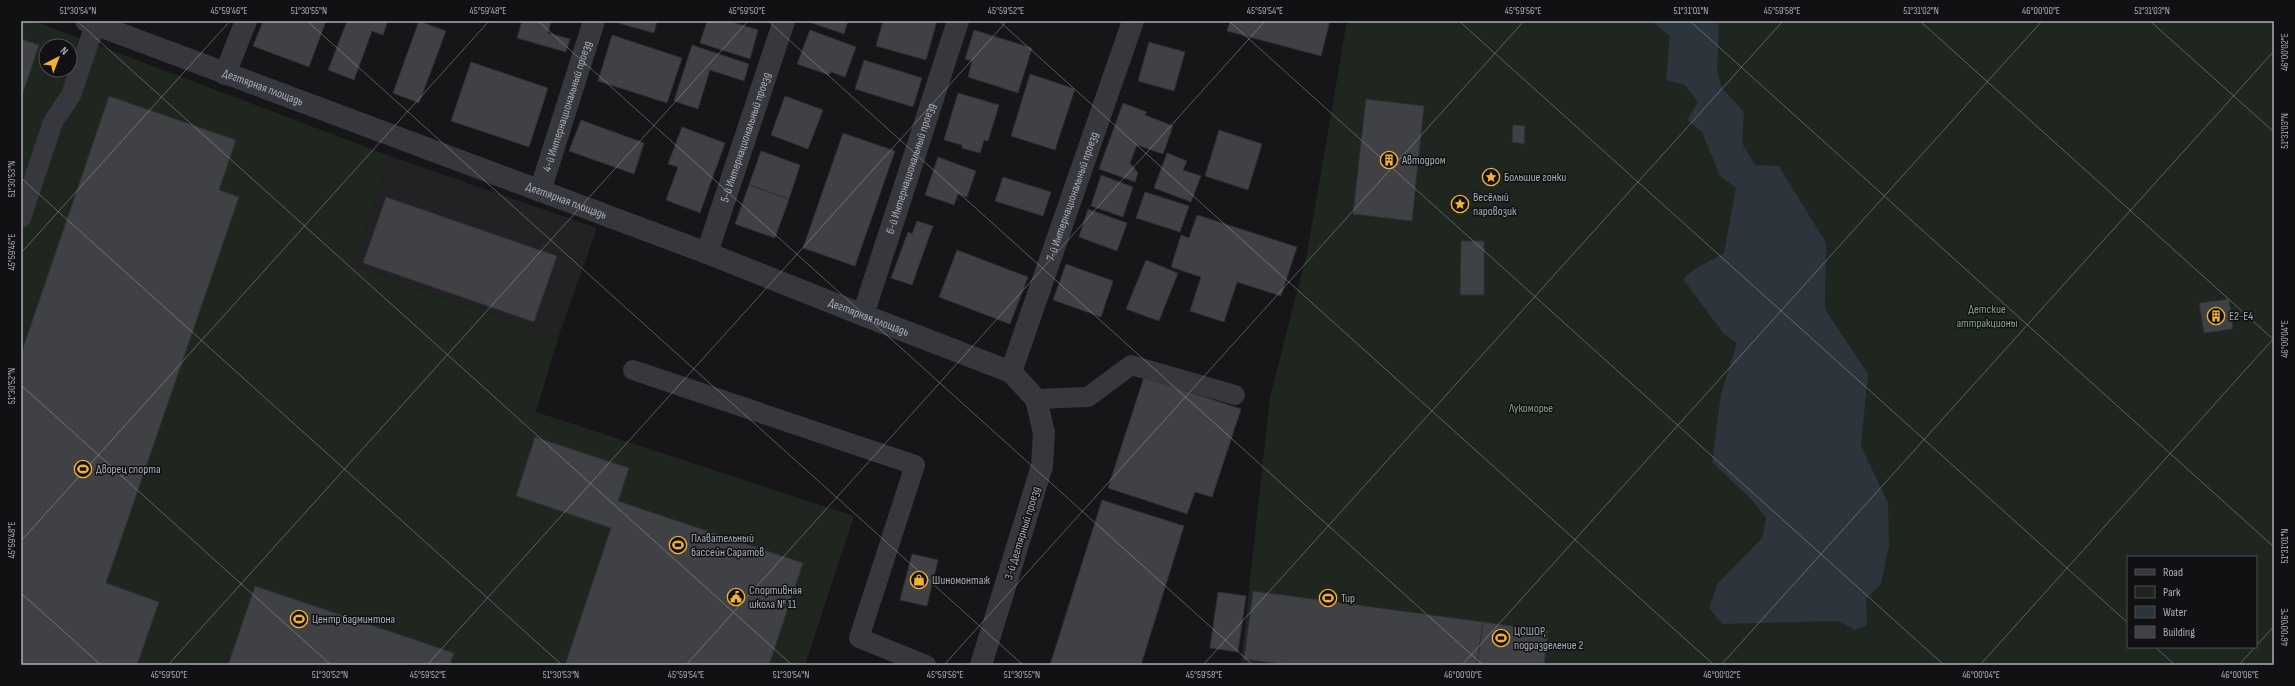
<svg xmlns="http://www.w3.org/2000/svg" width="2295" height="686" viewBox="0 0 2295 686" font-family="'Sofia Sans Condensed',sans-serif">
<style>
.built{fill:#222225}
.green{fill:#1e261f;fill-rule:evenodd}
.water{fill:#2c353c}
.building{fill:#404145;stroke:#303034}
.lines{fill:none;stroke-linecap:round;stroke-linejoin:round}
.service{stroke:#37383d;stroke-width:20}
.minor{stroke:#37383d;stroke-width:22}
.ticks{fill:none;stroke:#a8adb8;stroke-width:1;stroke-opacity:0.45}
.labels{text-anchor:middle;stroke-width:3;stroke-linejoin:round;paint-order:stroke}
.street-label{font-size:12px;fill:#a8adb8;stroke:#111113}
.poi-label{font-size:12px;fill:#a8adb8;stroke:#111113;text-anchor:start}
.park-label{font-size:12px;fill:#7fa381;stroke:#111113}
.neatline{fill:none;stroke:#a8adb8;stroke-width:1.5}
.ticks-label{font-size:10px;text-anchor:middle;fill:#a8adb8}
</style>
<rect width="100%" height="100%" fill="#161618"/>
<polygon class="built" points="390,156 597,228 558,338 352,265"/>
<g class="green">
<path d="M21 21H34L390 156 352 265 558 338 536 412 854 516 805 665H21ZM46 46H70V70H46Z"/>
<path d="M1347 21H2274V665H1259L1241 663 1270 397 1307 253ZM2128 557H2256V647H2128Z"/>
</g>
<polygon class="water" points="1652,21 1719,21 1717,71 1722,88 1744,112 1742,143 1755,165 1779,166 1826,243 1825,309 1868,374 1861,446 1888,503 1889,545 1881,584 1866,599 1867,625 1855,630 1838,621 1722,624 1709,608 1718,583 1762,538 1766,518 1751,499 1712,462 1721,394 1737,343 1724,334 1683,279 1695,269 1724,253 1736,188 1720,176 1702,132 1687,120 1698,102 1685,85 1666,80 1670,36"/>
<g class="building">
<polygon points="263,21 326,21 309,67 253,46"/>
<polygon points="347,21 388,21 383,35 372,31 354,80 328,70"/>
<polygon points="419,21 446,31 419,103 393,93"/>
<polygon points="522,21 551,21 548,33 570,39 566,52 517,38"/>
<polygon points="611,21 657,21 654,33"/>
<polygon points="707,21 729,21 758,30 750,59 700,43"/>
<polygon points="806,21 848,21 844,34"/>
<polygon points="883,21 937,21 926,60 876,46"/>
<polygon points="1230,21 1330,21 1321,56 1227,31"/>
<polygon points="810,30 856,47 845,77 831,72 829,75 797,64"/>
<polygon points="974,30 1032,48 1018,93 968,77 972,61 965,59"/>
<polygon points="612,35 682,58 667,103 598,81"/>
<polygon points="21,39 39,45 21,99"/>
<polygon points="1149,42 1185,52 1174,91 1138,81"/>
<polygon points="692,45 749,64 744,81 710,70 698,109 674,101"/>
<polygon points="864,60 922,78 913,107 855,89"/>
<polygon points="471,62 548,88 529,147 451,121"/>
<polygon points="1030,74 1075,89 1055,150 1011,136"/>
<polygon points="958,93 999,105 988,141 984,140 980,153 962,148 962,145 944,140"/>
<polygon points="109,96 236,140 219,190 239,197 106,583 159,602 137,665 21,665 21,354"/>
<polygon points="785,96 823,110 808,149 771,135"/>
<polygon points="1366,99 1424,106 1412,221 1353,214"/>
<polygon points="1123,103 1147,112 1145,115 1173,126 1163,154 1137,145 1130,163 1138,173 1135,182 1099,169"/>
<polygon points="581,120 644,143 634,174 569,151"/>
<polygon points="1513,125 1525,126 1524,144 1512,142"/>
<polygon points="682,127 725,143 700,213 666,200 678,167 668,164"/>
<polygon points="1219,130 1262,144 1248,190 1205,176"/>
<polygon points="843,133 895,151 855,266 803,248"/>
<polygon points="761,151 800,165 789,199 749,185"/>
<polygon points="1167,153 1187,161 1183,170 1201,176 1191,202 1154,188"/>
<polygon points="938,157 976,171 967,197 958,194 954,205 925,195"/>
<polygon points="1101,175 1133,187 1123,217 1091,206"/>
<polygon points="1003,177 1051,192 1043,216 995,201"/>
<polygon points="749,185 789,199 775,238 735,224"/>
<polygon points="1145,192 1189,206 1180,232 1136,218"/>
<polygon points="386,197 557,256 534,322 363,263"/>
<polygon points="1088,209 1127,223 1117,251 1079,237"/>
<polygon points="1197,215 1297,247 1281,296 1237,282 1224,322 1190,311 1201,277 1171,267 1181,235 1189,238"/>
<polygon points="917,221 933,226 912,285 891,278 908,232 912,234"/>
<polygon points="1461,241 1484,241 1484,295 1460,295"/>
<polygon points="957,250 1028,277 1010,324 939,297"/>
<polygon points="1146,260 1178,273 1159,321 1126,309"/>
<polygon points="1066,264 1113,281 1101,317 1053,300"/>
<polygon points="2229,299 2233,329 2204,333 2199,303"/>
<polygon points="1144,377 1241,409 1212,497 1195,492 1187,514 1108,488"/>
<polygon points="535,437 629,468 618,501 803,563 769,665 565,665 611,528 516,496"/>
<polygon points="1102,500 1184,526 1141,665 1050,665"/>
<polygon points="912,554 938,560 927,606 900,600"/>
<polygon points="255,586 454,653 450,665 228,665"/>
<polygon points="1253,591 1483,622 1477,665 1289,665 1244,659"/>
<polygon points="1218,592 1246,596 1238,652 1210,648"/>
<polygon points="1483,622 1548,631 1544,665 1477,665"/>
</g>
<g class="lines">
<g class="service">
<polyline points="21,218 53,122 71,95 95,25"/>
<polyline points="633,370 915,465 859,638 926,665"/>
<polyline points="1036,399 1088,397 1131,365 1235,395"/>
</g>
<g class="minor">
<path id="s1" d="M86 21 707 253 863 315 1011 372 1036 399 1044 433 1042 466 981 665"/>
<polyline points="225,74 246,21"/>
<path id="s2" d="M540 191 594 21"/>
<path id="s3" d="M707 253 784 21"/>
<path id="s4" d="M863 315 958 21"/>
<path id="s5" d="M1011 372 1133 21"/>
</g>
</g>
<path class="ticks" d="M77 21 792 665M307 21 1023 665M538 21 1253 665M768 21 1483 665M999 21 1714 665M1229 21 1944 665M1459 21 2128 623M1690 21 2274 547M1920 21 2274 340M2150 21 2274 132M21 178 562 665M21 253 230 21M21 385 331 665M21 541 489 21M21 593 101 665M2256 646 2274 626M2155 647 2175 665M168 665 748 21M427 665 1007 21M686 665 1265 21M944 665 1524 21M1203 665 1783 21M1462 665 2042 21M1721 665 2274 51M1980 665 2274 338M2239 665 2255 647"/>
<defs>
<symbol id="building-ring" viewBox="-11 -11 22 22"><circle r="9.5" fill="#111113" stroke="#f2b134" stroke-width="1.5"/><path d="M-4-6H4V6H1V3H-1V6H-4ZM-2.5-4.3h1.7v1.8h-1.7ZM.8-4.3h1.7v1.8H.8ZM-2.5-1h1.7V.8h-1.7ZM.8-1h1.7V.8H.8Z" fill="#f2b134"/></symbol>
<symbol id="sight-ring" viewBox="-11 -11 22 22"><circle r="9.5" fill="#111113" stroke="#f2b134" stroke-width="1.5"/><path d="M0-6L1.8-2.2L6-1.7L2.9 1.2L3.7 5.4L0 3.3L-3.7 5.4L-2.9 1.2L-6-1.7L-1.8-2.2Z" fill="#f2b134"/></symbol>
<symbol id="stadium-ring" viewBox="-11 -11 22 22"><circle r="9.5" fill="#111113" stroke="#f2b134" stroke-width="1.5"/><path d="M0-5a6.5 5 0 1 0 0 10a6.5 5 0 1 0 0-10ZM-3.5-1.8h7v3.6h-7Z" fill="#f2b134"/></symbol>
<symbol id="shop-ring" viewBox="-11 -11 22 22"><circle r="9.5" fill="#111113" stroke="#f2b134" stroke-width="1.5"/><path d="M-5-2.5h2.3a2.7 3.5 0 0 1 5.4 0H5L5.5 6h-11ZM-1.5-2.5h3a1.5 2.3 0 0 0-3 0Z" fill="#f2b134"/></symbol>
<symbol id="civic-ring" viewBox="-11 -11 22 22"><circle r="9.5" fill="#111113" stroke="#f2b134" stroke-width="1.5"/><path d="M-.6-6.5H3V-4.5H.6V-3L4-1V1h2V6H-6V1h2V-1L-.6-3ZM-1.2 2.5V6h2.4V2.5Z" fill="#f2b134"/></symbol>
</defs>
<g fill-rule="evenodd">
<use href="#building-ring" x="1379" y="150" width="20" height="20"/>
<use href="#sight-ring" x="1481" y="167" width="20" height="20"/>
<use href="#sight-ring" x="1450" y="194" width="20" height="20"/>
<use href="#building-ring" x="2206" y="306" width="20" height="20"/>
<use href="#stadium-ring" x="73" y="459" width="20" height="20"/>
<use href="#stadium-ring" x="668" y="535" width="20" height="20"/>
<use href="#shop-ring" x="909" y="570" width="20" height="20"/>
<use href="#civic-ring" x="726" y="587" width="20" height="20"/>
<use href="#stadium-ring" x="1318" y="588" width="20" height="20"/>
<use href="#stadium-ring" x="289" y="609" width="20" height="20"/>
<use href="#stadium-ring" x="1491" y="628" width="20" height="20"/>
</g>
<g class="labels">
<g class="street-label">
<text dy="4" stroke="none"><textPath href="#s1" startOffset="189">Дегтярная площадь</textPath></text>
<text dy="4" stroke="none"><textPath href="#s2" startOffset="89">4-й Интернациональный проезд</textPath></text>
<text dy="4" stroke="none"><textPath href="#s3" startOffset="122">5-й Интернациональный проезд</textPath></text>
<text dy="4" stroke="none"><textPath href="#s4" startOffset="154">6-й Интернациональный проезд</textPath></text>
<text dy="4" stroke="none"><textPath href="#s5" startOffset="186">7-й Интернациональный проезд</textPath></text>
<text dy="4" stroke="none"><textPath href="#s1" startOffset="513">Дегтярная площадь</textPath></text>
<text dy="4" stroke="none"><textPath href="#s1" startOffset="837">Дегтярная площадь</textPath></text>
<text transform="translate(1022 533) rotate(-73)" y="4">3-й Дегтярный проезд</text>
</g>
<g class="poi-label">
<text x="1402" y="164">Автодром</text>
<text x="1504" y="181">Большие гонки</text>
<text x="1473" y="201">Весёлый<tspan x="1473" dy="14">паровозик</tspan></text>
<text x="2229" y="320">E2-E4</text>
<text x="96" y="473">Дворец спорта</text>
<text x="691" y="542">Плавательный<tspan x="691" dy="14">бассейн Саратов</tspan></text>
<text x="932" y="584">Шиномонтаж</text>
<text x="749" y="594">Спортивная<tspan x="749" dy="14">школа № 11</tspan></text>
<text x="1341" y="602">Тир</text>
<text x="312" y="623">Центр бадминтона</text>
<text x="1514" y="635">ЦСШОР,<tspan x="1514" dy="14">подразделение 2</tspan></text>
</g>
<g class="park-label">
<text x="1987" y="313">Детские<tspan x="1987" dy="14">аттракционы</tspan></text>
<text x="1531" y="412">Лукоморье</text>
</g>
</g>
<rect width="2295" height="686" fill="none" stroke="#111113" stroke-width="44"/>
<rect x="2127" y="556" width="130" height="92" fill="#111113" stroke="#4d4f55"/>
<rect x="2135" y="569" width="20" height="6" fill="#37383d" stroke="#4d4f55"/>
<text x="2163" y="576" font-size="12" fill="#a8adb8">Road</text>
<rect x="2135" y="586" width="20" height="12" fill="#1e261f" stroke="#4d4f55"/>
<text x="2163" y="596" font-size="12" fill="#a8adb8">Park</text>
<rect x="2135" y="606" width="20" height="12" fill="#2c353c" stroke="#4d4f55"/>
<text x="2163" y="616" font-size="12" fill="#a8adb8">Water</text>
<rect x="2135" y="626" width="20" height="12" fill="#404145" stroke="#4d4f55"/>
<text x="2163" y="636" font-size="12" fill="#a8adb8">Building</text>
<g transform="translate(58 58) rotate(42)"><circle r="19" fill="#111113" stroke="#4d4f55"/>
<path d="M0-3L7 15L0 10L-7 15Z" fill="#f2b134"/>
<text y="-6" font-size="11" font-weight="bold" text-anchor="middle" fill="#a8adb8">N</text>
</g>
<rect x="22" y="22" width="2251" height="642" class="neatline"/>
<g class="ticks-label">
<text x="78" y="14">51°30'54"N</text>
<text x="229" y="14">45°59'46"E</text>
<text x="309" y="14">51°30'55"N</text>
<text x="488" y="14">45°59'48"E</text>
<text x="747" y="14">45°59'50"E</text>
<text x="1006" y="14">45°59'52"E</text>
<text x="1265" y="14">45°59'54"E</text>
<text x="1523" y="14">45°59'56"E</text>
<text x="1691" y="14">51°31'01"N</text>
<text x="1782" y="14">45°59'58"E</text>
<text x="1921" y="14">51°31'02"N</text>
<text x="2041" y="14">46°00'00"E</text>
<text x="2152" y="14">51°31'03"N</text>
<text transform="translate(2284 52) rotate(-90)" y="4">46°00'02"E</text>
<text transform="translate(2284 131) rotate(-90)" y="4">51°31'03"N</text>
<text transform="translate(11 179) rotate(-90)" y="4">51°30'53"N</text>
<text transform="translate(11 252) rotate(-90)" y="4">45°59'46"E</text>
<text transform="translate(2284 339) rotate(-90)" y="4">46°00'04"E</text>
<text transform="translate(11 386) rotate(-90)" y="4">51°30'52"N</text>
<text transform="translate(11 540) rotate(-90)" y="4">45°59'48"E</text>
<text transform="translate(2284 546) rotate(-90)" y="4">51°31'01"N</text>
<text transform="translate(2284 627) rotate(-90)" y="4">46°00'06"E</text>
<text x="169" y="678">45°59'50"E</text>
<text x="330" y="678">51°30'52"N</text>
<text x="428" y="678">45°59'52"E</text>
<text x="561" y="678">51°30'53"N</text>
<text x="686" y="678">45°59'54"E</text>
<text x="791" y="678">51°30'54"N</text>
<text x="945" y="678">45°59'56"E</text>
<text x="1022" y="678">51°30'55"N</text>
<text x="1204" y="678">45°59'58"E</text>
<text x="1463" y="678">46°00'00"E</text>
<text x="1722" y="678">46°00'02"E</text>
<text x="1981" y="678">46°00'04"E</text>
<text x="2240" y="678">46°00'06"E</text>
</g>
</svg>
